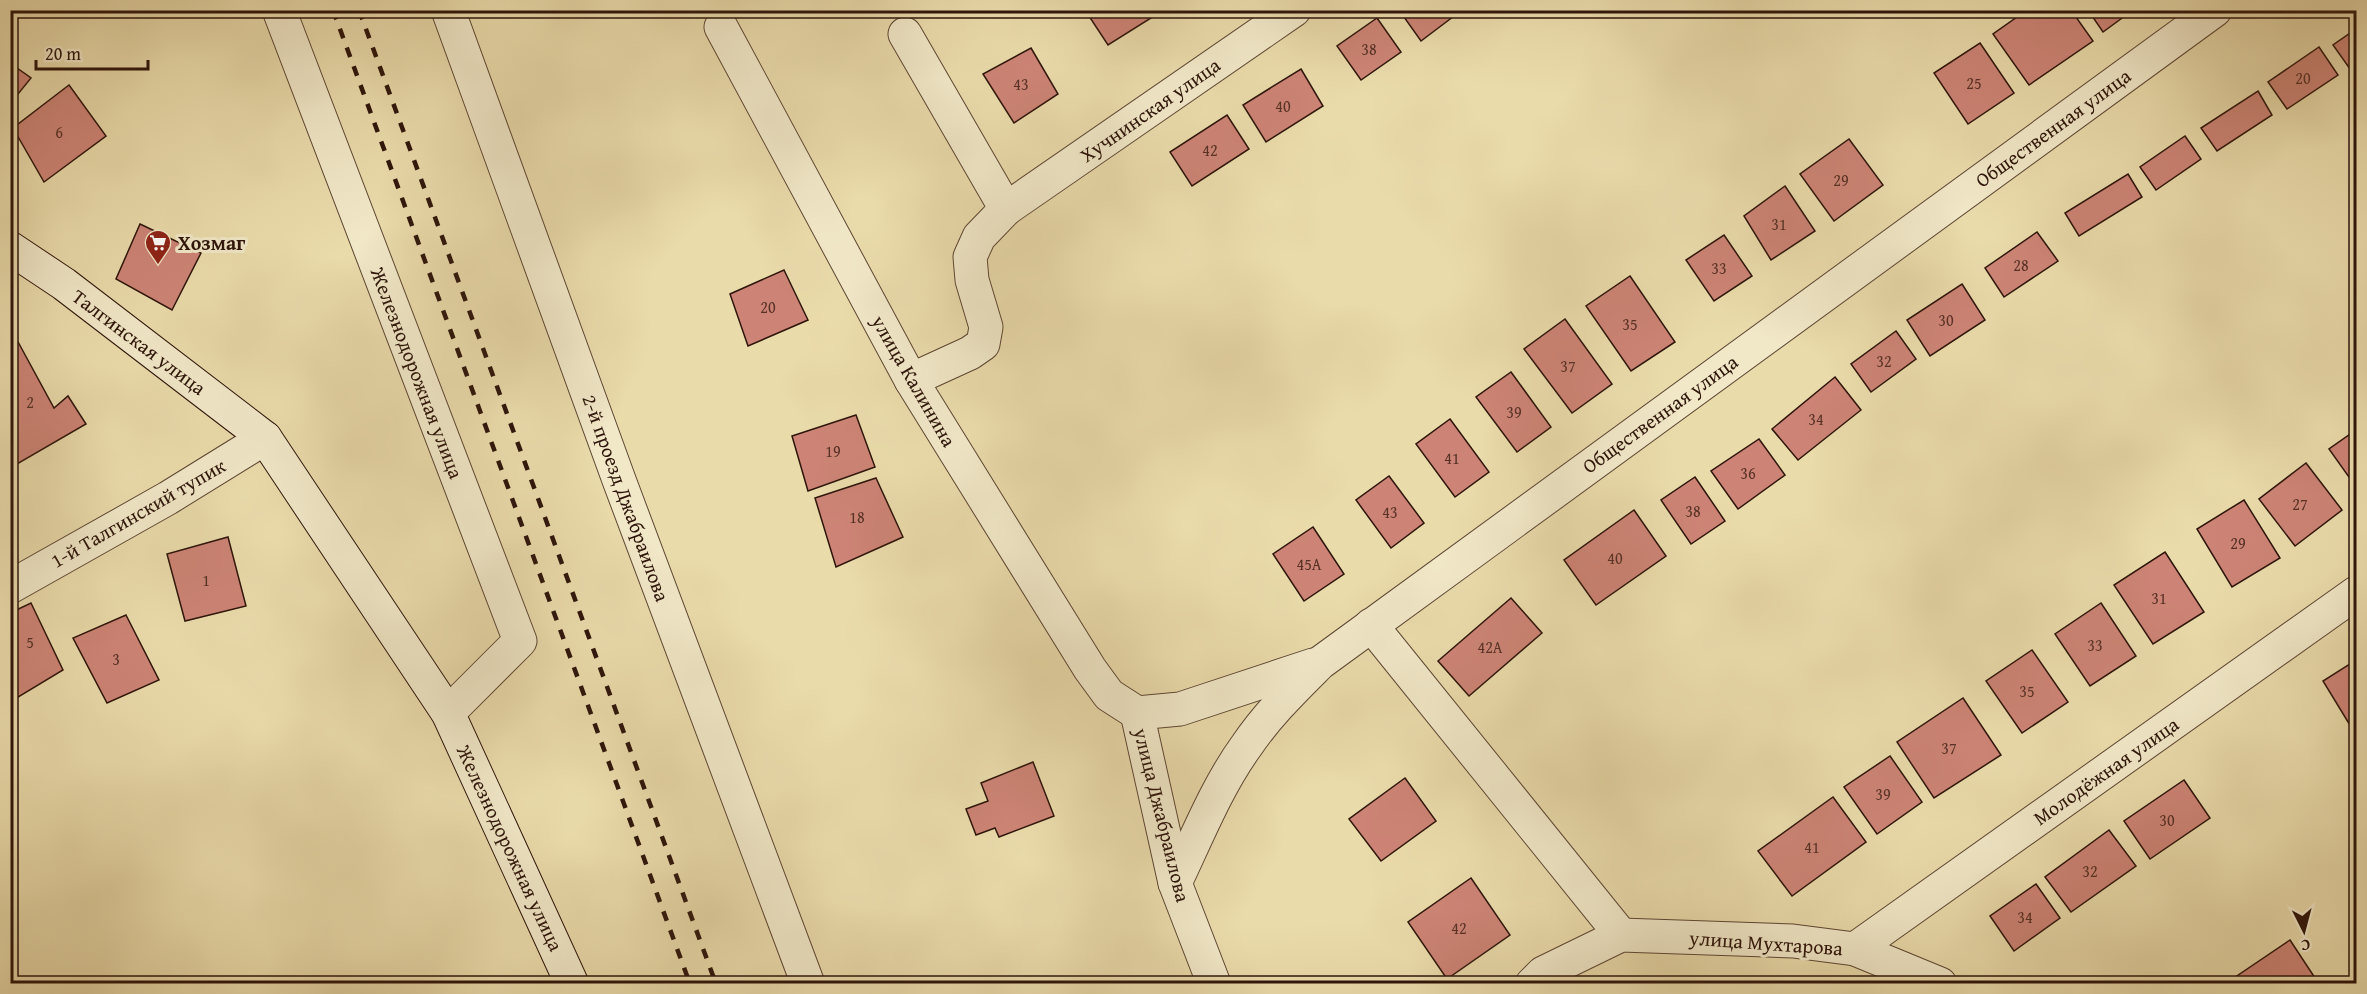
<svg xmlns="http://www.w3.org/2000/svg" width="2367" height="994" viewBox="0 0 2367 994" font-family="'Gentium Book Plus',serif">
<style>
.building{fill:#cd8476;stroke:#2e150b;stroke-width:1.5}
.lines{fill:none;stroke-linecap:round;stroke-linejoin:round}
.street-casing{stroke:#5d4633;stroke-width:35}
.secondary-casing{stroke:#2e150b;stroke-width:35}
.street{stroke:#f1e8c8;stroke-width:33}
.secondary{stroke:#f1e8c8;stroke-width:33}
.rail{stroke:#2e150b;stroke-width:4.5;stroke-dasharray:10 10;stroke-linecap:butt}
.labels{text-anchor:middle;stroke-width:6;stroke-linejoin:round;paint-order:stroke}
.number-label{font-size:16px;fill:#563126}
.street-label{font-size:20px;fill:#2e150b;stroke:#f1e8c8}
.poi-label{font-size:20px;font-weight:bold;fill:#2e150b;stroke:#f1e8c8;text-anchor:start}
</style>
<rect width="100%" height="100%" fill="#eadbab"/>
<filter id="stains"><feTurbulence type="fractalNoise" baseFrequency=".00333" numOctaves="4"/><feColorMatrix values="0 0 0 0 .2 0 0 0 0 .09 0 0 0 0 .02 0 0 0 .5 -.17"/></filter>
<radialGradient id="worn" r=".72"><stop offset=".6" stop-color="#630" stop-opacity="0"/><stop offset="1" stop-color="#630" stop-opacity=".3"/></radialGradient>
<g class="building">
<polygon points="1085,10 1146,10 1151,18 1108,45"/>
<polygon points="1399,10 1462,10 1421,41"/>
<polygon points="2027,10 2071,10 2093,41 2029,85 1993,34"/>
<polygon points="2088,10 2133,10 2103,32"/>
<polygon points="1377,18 1401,52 1361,80 1337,46"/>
<polygon points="2356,29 2356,65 2350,69 2333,45"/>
<polygon points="1980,43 2014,93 1968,124 1934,73"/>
<polygon points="2319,47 2338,75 2287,109 2268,82"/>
<polygon points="1031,48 1058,94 1014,123 983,74"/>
<polygon points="10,63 31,78 10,104"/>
<polygon points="1301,69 1323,106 1266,142 1243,105"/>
<polygon points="69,85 106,136 44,182 13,128"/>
<polygon points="2258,91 2272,115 2217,151 2201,128"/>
<polygon points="1227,115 1249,149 1192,186 1170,152"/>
<polygon points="2185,136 2201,159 2156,190 2140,167"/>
<polygon points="1849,139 1883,185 1834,221 1800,174"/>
<polygon points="2128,174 2142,197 2079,236 2065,213"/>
<polygon points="1785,186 1815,231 1771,260 1744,216"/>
<polygon points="140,224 201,253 172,310 116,279"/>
<polygon points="2037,232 2058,261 2004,297 1985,268"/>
<polygon points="1724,235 1752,276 1714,301 1686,260"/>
<polygon points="784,270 808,320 748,346 730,294"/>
<polygon points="1630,276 1675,342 1631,371 1586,306"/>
<polygon points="1962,284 1985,320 1930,356 1907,320"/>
<polygon points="1565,319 1612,384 1572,413 1524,349"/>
<polygon points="1896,331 1916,359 1871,392 1851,364"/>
<polygon points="17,340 54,408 68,396 86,424 17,464 10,452 10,344"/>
<polygon points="1511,372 1551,427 1517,452 1476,397"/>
<polygon points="1835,377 1861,410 1798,460 1772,429"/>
<polygon points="856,415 875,467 808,491 792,436"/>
<polygon points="1450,419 1489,472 1455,497 1416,444"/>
<polygon points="2356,430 2356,487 2329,449"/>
<polygon points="1759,439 1785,475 1738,509 1711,471"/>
<polygon points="2306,463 2342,510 2295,546 2259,499"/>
<polygon points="1389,476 1424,523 1391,548 1356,500"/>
<polygon points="1695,477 1725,521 1691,544 1661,500"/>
<polygon points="876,478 903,537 836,567 815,498"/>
<polygon points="2244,500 2280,558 2232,587 2197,529"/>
<polygon points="1634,510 1666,556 1596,605 1564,560"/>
<polygon points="1313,527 1344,574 1304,601 1273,554"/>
<polygon points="228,537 246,606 185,621 167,554"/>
<polygon points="2165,552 2204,612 2153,644 2114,585"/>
<polygon points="1511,598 1542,633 1469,696 1438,661"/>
<polygon points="31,603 63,670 10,702 10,613"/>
<polygon points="2101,603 2136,656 2090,686 2055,634"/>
<polygon points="126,615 159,680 107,703 73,638"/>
<polygon points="2032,650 2068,702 2022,733 1986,681"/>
<polygon points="2356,660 2356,735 2323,681"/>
<polygon points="1963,698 2001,755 1934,798 1897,742"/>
<polygon points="1890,756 1922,802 1877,834 1844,787"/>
<polygon points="1033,762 1054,816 999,837 995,828 976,835 966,809 988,801 981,783"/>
<polygon points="1405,778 1436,821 1381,861 1349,819"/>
<polygon points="2184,780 2210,818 2150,859 2124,821"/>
<polygon points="1833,797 1866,842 1792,896 1758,851"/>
<polygon points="2109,830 2136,866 2071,912 2045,877"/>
<polygon points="1471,878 1510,935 1447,979 1408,922"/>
<polygon points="2036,884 2060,918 2014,951 1990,916"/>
<polygon points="2290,940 2319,984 2225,984"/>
</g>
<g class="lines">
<defs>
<g id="street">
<polyline points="279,10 520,641 448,713"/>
<polyline points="448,10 619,480 808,984"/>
<polyline points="721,27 911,380 1090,669 1109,695 1137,713"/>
<polyline points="905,34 1006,209 979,237 970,257 972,280 986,327 983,344 970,353 911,380"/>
<polyline points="1006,209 1294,10"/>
<polyline points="10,587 168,498 265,438"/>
<polyline points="1371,625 1621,935"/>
<polyline points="1137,713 1175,883 1214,984"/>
<polyline points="1137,713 1180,709 1313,665"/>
<path d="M1175 883C1197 837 1217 786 1247 745 1268 714 1294 689 1320 663L2215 10"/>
<polyline points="1855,949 2356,593"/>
<polyline points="1532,984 1543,973 1621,935 1793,941 1855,949 1940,984"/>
</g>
<polyline id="secondary" points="10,248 64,284 265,438 448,713 572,984"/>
</defs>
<use href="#street" class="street-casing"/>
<use href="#secondary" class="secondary-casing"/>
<use href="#street" class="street"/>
<use href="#secondary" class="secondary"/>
<g class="rail">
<polyline points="333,10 690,984"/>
<polyline points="359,10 716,984"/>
</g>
</g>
<defs>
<symbol id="supermarket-pin" viewBox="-11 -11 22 30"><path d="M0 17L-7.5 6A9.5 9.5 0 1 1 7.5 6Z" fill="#8f2418" stroke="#f1e8c8"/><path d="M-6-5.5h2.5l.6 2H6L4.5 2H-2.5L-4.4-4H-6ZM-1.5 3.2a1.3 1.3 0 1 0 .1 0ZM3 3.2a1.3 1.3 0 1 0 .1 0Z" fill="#fff"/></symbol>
</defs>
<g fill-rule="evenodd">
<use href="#supermarket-pin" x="143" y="228" width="30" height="40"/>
</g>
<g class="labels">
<g class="number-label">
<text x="1369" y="55">38</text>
<text x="2303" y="84">20</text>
<text x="1974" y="89">25</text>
<text x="1021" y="90">43</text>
<text x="1283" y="112">40</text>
<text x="59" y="138">6</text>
<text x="1210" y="156">42</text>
<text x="1841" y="186">29</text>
<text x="1779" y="230">31</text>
<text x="2021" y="271">28</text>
<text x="1719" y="274">33</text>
<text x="768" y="313">20</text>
<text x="1946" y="326">30</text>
<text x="1630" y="330">35</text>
<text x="1884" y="367">32</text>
<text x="1568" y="372">37</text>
<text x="30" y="408">2</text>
<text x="1514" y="418">39</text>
<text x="1816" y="425">34</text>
<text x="833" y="457">19</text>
<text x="1452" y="464">41</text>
<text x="1748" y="479">36</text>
<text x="2300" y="510">27</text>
<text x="1693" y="517">38</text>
<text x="1390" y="518">43</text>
<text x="857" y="523">18</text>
<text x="2238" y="549">29</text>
<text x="1615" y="564">40</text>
<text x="1309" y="570">45А</text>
<text x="206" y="586">1</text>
<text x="2159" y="604">31</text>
<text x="30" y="648">5</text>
<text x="2095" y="651">33</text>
<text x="1490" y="653">42А</text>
<text x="116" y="665">3</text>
<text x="2027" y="697">35</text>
<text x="1949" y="754">37</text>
<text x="1883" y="800">39</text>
<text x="2167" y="826">30</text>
<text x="1812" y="853">41</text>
<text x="2090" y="877">32</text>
<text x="2025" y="923">34</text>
<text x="1459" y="934">42</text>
</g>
<g class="street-label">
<text transform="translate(1150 110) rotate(-35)" y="7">Хучнинская улица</text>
<text transform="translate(2053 128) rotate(-36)" y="7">Общественная улица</text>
<text transform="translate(139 342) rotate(37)" y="7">Талгинская улица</text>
<text transform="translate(417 373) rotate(69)" y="7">Железнодорожная улица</text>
<text transform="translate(914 381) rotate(60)" y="7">улица Калинина</text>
<text transform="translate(1660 414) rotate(-36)" y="7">Общественная улица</text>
<text transform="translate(626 498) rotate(70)" y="7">2-й проезд Джабраилова</text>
<text transform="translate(138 513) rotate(-30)" y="7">1-й Талгинский тупик</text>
<text transform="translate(2106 771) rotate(-35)" y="7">Молодёжная улица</text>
<text transform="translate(1162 815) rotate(76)" y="7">улица Джабраилова</text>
<text transform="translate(510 848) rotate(65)" y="7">Железнодорожная улица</text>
<text transform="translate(1766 943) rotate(4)" y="7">улица Мухтарова</text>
</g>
<g class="poi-label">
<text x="178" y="250">Хозмаг</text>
</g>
</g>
<rect width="2367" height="994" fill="none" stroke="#eadbab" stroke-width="36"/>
<rect x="12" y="12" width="2343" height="970" fill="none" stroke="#2e150b" stroke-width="3"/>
<rect x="18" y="18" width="2331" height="958" fill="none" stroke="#2e150b" stroke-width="1.5"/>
<g transform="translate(2304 931) rotate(174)" stroke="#f1e8c8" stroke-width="4.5" paint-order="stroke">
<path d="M0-4.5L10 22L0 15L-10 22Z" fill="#2e150b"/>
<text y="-9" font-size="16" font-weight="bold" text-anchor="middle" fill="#2e150b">С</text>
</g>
<path d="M36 60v9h112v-9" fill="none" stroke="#2e150b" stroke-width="3"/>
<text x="45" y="60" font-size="18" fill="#2e150b" stroke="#f1e8c8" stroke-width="4.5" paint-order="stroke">20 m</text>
<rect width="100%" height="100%" filter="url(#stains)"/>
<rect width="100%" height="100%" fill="url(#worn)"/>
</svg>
